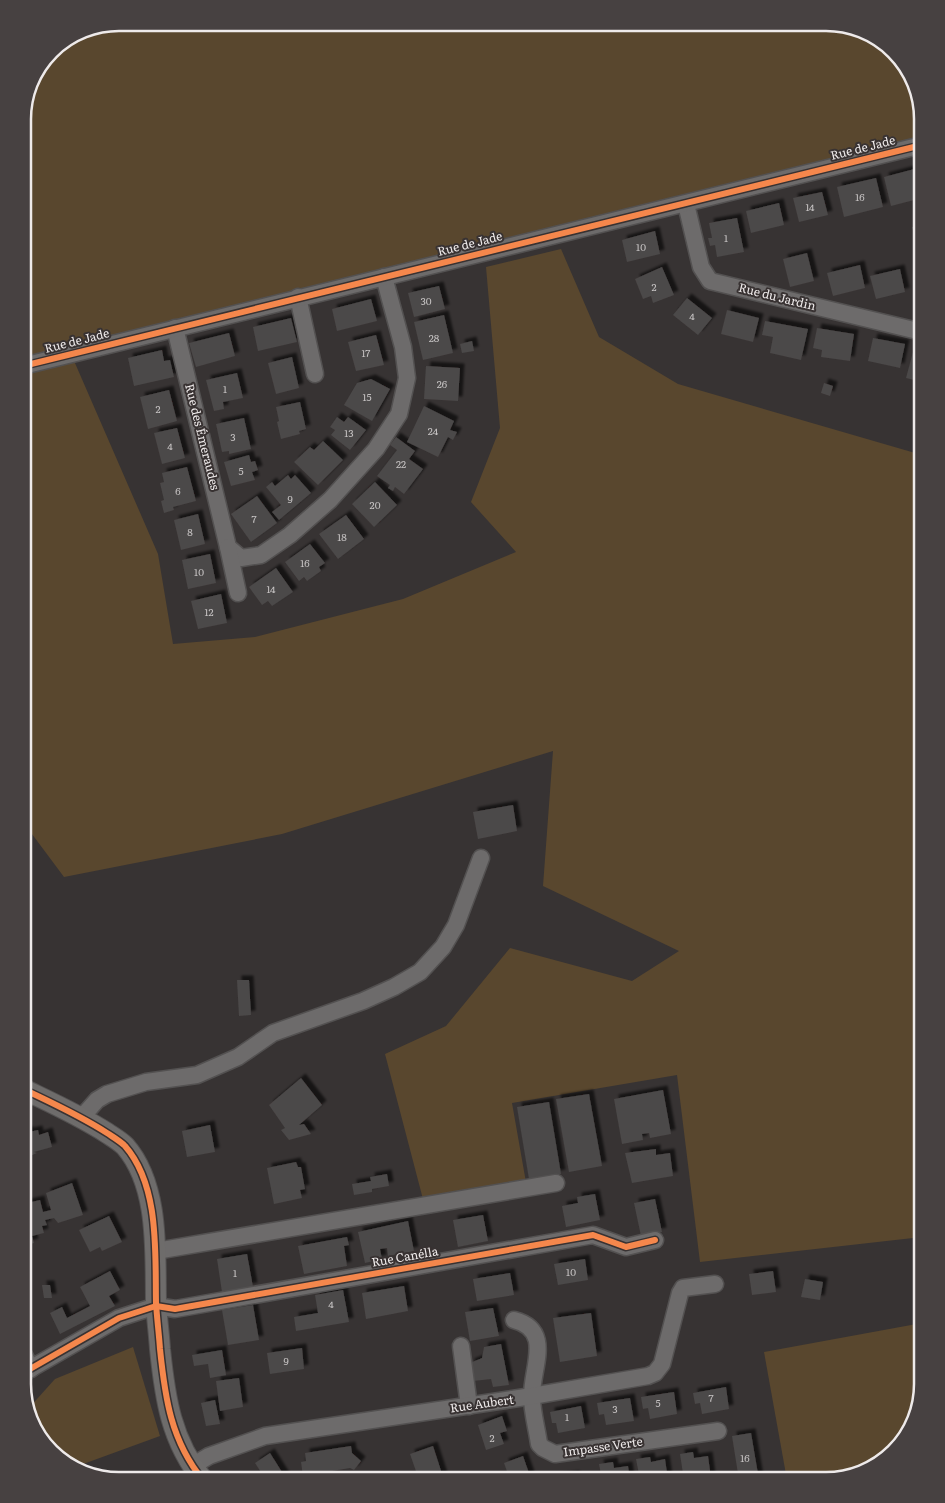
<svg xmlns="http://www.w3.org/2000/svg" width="945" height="1503" viewBox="0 0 945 1503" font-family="Literata,serif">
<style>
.green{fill:#59472e}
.building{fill:#4b4848;filter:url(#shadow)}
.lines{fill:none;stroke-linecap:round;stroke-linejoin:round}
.minor-casing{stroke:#535151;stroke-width:19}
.major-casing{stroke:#535151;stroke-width:22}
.minor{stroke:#6d6b6b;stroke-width:16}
.major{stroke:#6e6c6b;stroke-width:20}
.cycleway-casing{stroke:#383232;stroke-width:9}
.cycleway{stroke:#f5874c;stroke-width:6}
.labels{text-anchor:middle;stroke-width:4;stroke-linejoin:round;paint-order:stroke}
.number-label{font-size:10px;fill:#c5c2c2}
.street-label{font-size:12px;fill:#eeeaea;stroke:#383232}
.rim{fill:none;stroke:#eeeaea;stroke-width:2.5}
</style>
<defs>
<filter id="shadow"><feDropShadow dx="4.5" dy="-4.5" stdDeviation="1" flood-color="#0009"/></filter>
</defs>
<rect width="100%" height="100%" fill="#373333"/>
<g class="green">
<polygon points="120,23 832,23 880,39 912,76 922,120 922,139 68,347 158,554 173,644 255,637 403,599 516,552 471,502 500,428 486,267 561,249 599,337 678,384 922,455 922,1237 700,1262 677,1075 512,1103 527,1188 424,1203 385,1054 446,1026 510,948 632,981 679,951 543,886 553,751 282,834 64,877 23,822 23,113 32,77 51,51 83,30"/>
<polygon points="922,1323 922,1384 909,1432 869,1470 825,1480 787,1480 764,1352"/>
<polygon points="133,1347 160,1436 75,1467 66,1464 33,1427 28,1409 55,1379"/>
</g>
<g class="building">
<polygon points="922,167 922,198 891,206 884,177"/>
<polygon points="876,178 883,207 844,217 837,187"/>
<polygon points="822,192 828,215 799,222 793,198"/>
<polygon points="779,203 784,225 751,233 746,211"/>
<polygon points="737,218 744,252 717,257 715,245 710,246 708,238 712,238 709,223"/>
<polygon points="922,224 922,257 920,257 912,227"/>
<polygon points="655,231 660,254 627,262 622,240"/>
<polygon points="807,253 814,281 790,287 783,259"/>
<polygon points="860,265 865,288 833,296 827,273"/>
<polygon points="662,267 674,295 653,303 651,296 643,299 635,279"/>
<polygon points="900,269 905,292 876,299 870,276"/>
<polygon points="921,280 922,280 922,310 917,309"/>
<polygon points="439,286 445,309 414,317 408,293"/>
<polygon points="687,298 712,318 698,335 673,315"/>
<polygon points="371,299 377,321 337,331 332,309"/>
<polygon points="727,310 759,318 753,342 721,334"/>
<polygon points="444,315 453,353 423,360 414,322"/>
<polygon points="291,318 297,342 258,351 253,327"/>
<polygon points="765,321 808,329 801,360 770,353 773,337 762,335"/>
<polygon points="817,328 854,334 850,361 821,357 822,350 813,348"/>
<polygon points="229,333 235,356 196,367 189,343"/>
<polygon points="376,335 384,365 356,371 348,342"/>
<polygon points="873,338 905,344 900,368 868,361"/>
<polygon points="472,341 474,351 462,353 460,344"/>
<polygon points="162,350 164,361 170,360 174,377 134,386 128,358"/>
<polygon points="913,352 922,354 922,382 906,378"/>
<polygon points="292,357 299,388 276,394 268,363"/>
<polygon points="426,366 460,368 458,401 424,399"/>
<polygon points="237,373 243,398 223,402 224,409 214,411 206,380"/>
<polygon points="371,379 390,389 372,421 344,405 357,383"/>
<polygon points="824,383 833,386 830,396 821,393"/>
<polygon points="169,390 177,421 148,429 140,397"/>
<polygon points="300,402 306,429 299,431 300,434 281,439 277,422 279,421 276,407"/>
<polygon points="424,406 454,421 450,430 457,432 453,440 448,437 438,457 407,442"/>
<polygon points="337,417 344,422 348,417 366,430 350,450 331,435 335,430 330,427"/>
<polygon points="244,418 251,449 229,454 229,451 222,452 216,424"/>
<polygon points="177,428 185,458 162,464 154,433"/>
<polygon points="396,437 415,451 409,459 423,469 404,494 395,487 393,491 388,488 390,485 377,476 397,450 390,445"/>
<polygon points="323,441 343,460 318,485 294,462 310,447 314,450"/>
<polygon points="249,455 251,462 255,461 258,470 252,472 255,480 231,486 224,462"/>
<polygon points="187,467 196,501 173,507 174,510 164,513 161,501 164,500 160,483 164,482 162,473"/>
<polygon points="288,475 291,479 295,475 311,493 279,520 272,512 281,505 266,487 272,482 275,486"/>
<polygon points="375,482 397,505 374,527 352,504"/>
<polygon points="257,496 277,523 251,542 231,514"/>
<polygon points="198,514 205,544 181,550 174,520"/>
<polygon points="346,515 364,539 338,559 319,534"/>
<polygon points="310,544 325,563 319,567 321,571 307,581 304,577 299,581 285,562"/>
<polygon points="210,554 216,583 188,589 182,560"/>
<polygon points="276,568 293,592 272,606 268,601 262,605 249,587"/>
<polygon points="221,594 227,623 198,629 191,601"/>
<polygon points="513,805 517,831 478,839 473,812"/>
<polygon points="237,980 249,980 251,1015 239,1016"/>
<polygon points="301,1078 322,1105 299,1125 304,1124 311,1134 289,1140 281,1130 285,1128 269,1105"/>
<polygon points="663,1090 671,1134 650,1138 649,1133 642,1134 643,1140 622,1144 614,1099"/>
<polygon points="589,1094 602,1166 569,1172 556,1099"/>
<polygon points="549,1102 561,1174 529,1179 517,1107"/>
<polygon points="210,1125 215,1152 187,1157 182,1131"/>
<polygon points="27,1130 29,1132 38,1130 39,1135 48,1132 52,1147 34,1152 37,1153 23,1159 23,1132"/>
<polygon points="656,1149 656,1155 670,1153 673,1176 632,1183 625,1153"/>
<polygon points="296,1162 298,1167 301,1167 305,1189 300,1190 302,1198 274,1204 267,1168"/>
<polygon points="387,1174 389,1186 372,1189 372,1192 354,1195 352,1184 371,1181 370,1177"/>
<polygon points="72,1183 83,1215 58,1223 54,1218 45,1220 47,1225 42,1226 44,1233 32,1236 34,1243 23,1246 23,1204 40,1200 43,1212 51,1210 46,1193"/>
<polygon points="595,1194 600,1220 566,1227 562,1206 578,1203 577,1197"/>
<polygon points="655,1199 662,1232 641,1236 634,1203"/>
<polygon points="483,1215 488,1241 458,1247 453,1220"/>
<polygon points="109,1216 122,1242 102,1251 100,1247 90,1252 79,1230"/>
<polygon points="408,1221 414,1251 388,1256 387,1248 380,1249 382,1259 365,1263 358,1232"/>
<polygon points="347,1237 349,1245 344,1246 347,1266 304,1274 298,1246"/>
<polygon points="247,1254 253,1287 222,1292 217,1259"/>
<polygon points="585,1259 588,1280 558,1285 554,1264"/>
<polygon points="110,1271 120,1290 109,1296 115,1306 60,1334 50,1313 62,1307 67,1318 90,1306 80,1287"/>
<polygon points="773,1271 776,1292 752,1295 749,1274"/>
<polygon points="510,1273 514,1295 477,1301 473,1279"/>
<polygon points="805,1279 823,1282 820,1300 801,1297"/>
<polygon points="42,1285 50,1285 52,1298 44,1298"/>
<polygon points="404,1286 408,1311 366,1319 362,1293"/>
<polygon points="343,1290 349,1322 296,1331 294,1317 318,1313 315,1295"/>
<polygon points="253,1305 259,1340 228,1345 222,1310"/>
<polygon points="493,1308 499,1336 470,1341 465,1312"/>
<polygon points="591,1313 597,1356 560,1362 553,1318"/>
<polygon points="501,1344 509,1385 493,1387 491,1379 473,1381 470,1363 482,1358 484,1347"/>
<polygon points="302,1348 304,1369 270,1374 267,1353"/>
<polygon points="222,1350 226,1375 210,1378 208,1364 194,1366 192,1355"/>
<polygon points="239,1378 243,1407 220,1411 216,1381"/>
<polygon points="726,1387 729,1409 702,1414 700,1403 695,1404 693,1393"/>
<polygon points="674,1392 677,1414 650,1419 648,1408 643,1409 641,1397"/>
<polygon points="630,1398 634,1421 606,1425 604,1414 599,1415 597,1403"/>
<polygon points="215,1400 220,1424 206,1426 201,1403"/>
<polygon points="581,1406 585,1428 558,1433 556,1423 552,1423 550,1412"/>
<polygon points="502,1416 507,1431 500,1433 504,1444 486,1450 478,1425"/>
<polygon points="751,1433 759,1480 739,1480 732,1436"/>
<polygon points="351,1446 352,1453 361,1461 354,1470 350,1468 303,1476 301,1462 306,1461 305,1453"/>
<polygon points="433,1446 444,1480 419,1480 410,1454"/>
<polygon points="693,1452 694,1458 708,1456 711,1478 684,1480 680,1454"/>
<polygon points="270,1453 287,1480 266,1480 255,1463"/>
<polygon points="523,1456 530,1476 518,1480 510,1480 504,1463"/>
<polygon points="650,1457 651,1462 665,1459 668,1480 640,1480 636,1459"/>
<polygon points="613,1462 614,1468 628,1466 630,1480 602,1480 599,1464"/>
<polygon points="575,1475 577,1480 560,1480 559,1477"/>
</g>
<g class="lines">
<defs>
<g id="minor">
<polyline points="686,204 701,267 710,281 922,332"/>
<polyline points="298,297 315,374"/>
<polyline points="175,328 228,547 241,558 261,555 290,535 330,500 376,449 399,414 407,378 403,347 384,277"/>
<polyline points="23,366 922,145"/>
<polyline points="228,547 238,593"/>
<polyline points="82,1117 97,1100 107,1094 146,1082 197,1075 238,1057 273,1033 363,1001 394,987 420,972 443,947 456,925 481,858"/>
<polyline points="156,1251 556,1183"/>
<path d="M514 1320C554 1330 531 1369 532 1397 532 1412 537 1429 539 1444L543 1448 555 1454 718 1431"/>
<polyline points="461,1346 469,1406"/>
<polyline points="23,1353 31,1369"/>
<polyline points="23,1373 119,1318 156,1306 175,1309 593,1235 626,1247 655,1240"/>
<polyline points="192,1466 209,1456 265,1436 532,1396 648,1376 655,1373 662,1364 680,1293 683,1288 715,1284"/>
</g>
<path id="major" d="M23 1089C52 1103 79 1115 107 1133 113 1137 120 1141 125 1146 160 1186 155 1254 156 1303 157 1319 159 1334 160 1349 165 1398 171 1441 203 1480"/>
</defs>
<use href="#minor" class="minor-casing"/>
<use href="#major" class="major-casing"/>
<use href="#minor" class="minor"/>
<use href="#major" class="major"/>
<defs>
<g id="cycleway">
<polyline points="23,366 922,145"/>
<path d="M23 1089C52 1103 79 1115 107 1133 113 1137 120 1141 125 1146 160 1186 155 1254 156 1303 157 1319 159 1334 160 1349 165 1398 171 1441 203 1480"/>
<polyline points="23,1373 119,1318 156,1306 175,1309 593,1235 626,1247 655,1240"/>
</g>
</defs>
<use href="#cycleway" class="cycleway-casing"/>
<use href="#cycleway" class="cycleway"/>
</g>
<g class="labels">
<g class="number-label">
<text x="860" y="201">16</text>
<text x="810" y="211">14</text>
<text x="726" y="242">1</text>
<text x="641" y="251">10</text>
<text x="654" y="291">2</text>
<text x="426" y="305">30</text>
<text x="692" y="320">4</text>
<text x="434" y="342">28</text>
<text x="366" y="357">17</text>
<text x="442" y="388">26</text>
<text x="225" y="393">1</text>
<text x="367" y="401">15</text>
<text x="158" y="413">2</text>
<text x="433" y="435">24</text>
<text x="349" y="437">13</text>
<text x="233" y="441">3</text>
<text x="170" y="450">4</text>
<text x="401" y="468">22</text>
<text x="241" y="475">5</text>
<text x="178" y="495">6</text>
<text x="290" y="503">9</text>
<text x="375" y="509">20</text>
<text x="254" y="523">7</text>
<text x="190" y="536">8</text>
<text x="342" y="541">18</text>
<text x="305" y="567">16</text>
<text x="199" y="576">10</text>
<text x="271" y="593">14</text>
<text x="209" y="616">12</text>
<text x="571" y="1276">10</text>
<text x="235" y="1277">1</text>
<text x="331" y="1308">4</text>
<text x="286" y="1365">9</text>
<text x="711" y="1402">7</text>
<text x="658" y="1407">5</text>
<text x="615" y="1413">3</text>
<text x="567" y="1421">1</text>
<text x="492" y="1442">2</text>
<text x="745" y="1462">16</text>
</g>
<g class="street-label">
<text transform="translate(863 148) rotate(-14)" y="4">Rue de Jade</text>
<text transform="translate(470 244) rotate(-14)" y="4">Rue de Jade</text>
<text transform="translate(777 297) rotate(14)" y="4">Rue du Jardin</text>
<text transform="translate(77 341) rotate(-14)" y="4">Rue de Jade</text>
<text transform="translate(202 437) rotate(76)" y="4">Rue des Émeraudes</text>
<text transform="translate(405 1257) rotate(-10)" y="4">Rue Canélla</text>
<text transform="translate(482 1404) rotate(-8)" y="4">Rue Aubert</text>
<text transform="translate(603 1447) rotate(-8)" y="4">Impasse Verte</text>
</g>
</g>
<path d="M0 0H945V1503H0ZM119 31H826A88 88 0 0 1 914 119V1384A88 88 0 0 1 826 1472H119A88 88 0 0 1 31 1384V119A88 88 0 0 1 119 31Z" fill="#474141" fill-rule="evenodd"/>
<path class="rim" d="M119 31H826A88 88 0 0 1 914 119V1384A88 88 0 0 1 826 1472H119A88 88 0 0 1 31 1384V119A88 88 0 0 1 119 31Z"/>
</svg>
